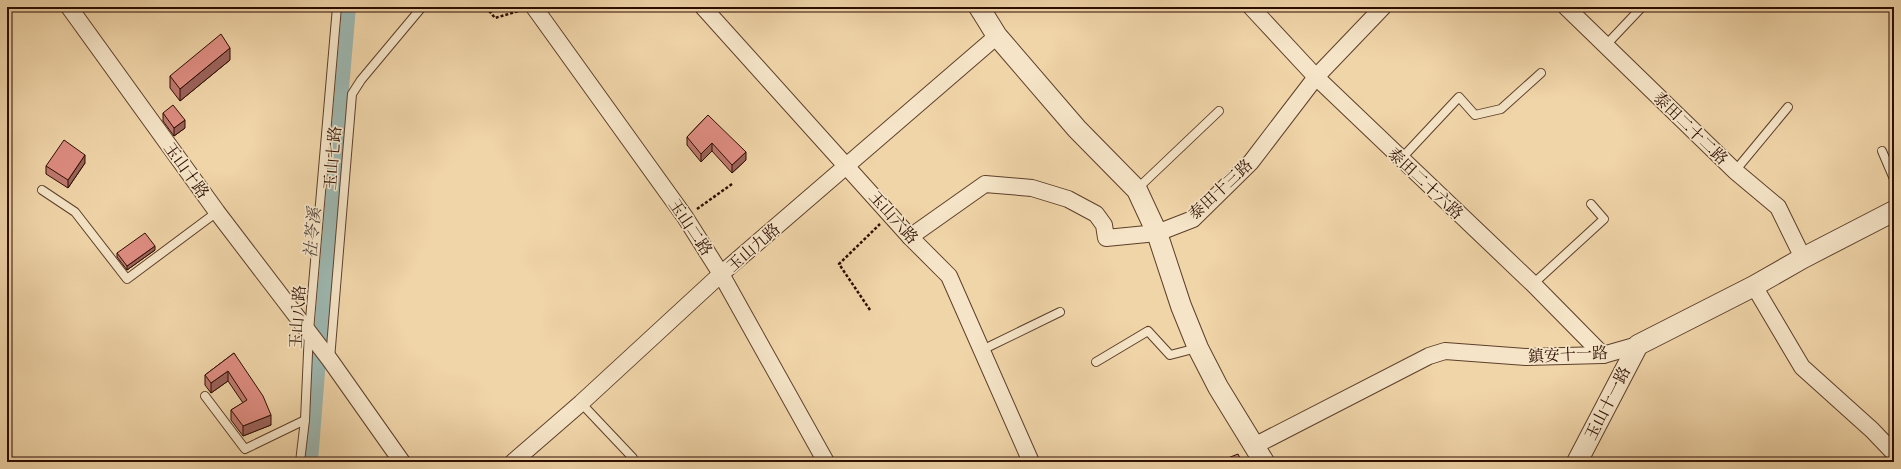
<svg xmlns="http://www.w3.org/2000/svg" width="1901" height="469" viewBox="0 0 1901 469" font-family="'Old Standard TT','Noto Serif TC',serif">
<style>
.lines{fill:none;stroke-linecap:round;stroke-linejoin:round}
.canal{stroke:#9db7b1;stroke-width:14}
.service-casing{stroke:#5d3f2a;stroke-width:10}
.minor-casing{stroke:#5d3f2a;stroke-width:18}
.tertiary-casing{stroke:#5d3f2a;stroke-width:22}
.path{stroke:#2c0d00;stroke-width:2.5;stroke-dasharray:3 2;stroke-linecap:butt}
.service{stroke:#f5e4c7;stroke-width:8}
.minor{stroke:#f5e4c7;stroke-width:16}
.tertiary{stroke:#f5e4c7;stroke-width:20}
.wall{fill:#c07970;stroke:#2c0d00}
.shaded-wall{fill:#9c635b;stroke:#2c0d00}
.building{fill:#df8d82;stroke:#2c0d00}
.labels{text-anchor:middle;stroke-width:3.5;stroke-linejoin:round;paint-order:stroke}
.street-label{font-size:16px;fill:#2c0d00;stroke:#f5e4c7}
.water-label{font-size:17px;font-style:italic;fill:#54483e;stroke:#f5e4c7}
</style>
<rect width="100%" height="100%" fill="#f0d5a9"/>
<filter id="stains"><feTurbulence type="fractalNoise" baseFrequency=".005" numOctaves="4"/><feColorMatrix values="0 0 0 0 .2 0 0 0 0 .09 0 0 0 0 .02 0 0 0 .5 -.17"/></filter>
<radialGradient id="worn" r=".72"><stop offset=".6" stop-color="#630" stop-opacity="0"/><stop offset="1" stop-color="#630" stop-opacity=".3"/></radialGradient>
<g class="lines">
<polyline class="canal" points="311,462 321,333 349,7"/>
<defs>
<g id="service">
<polyline points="1606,45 1642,7"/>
<polyline points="1882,151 1894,179"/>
<polyline points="1401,159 1459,97 1475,115 1501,109 1541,73"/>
<polyline points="1735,171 1788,107"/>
<polyline points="1137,189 1219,111"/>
<polyline points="42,190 75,212 127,279 217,212"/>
<polyline points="1533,284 1604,219 1591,204"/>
<polyline points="982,350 1060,312"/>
<polyline points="330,359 352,94 361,80 422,7"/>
<polyline points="1096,362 1148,331 1170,355 1197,348"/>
<polyline points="205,396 245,449 305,420"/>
<polyline points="581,403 633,458"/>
<polyline points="300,462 305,420 309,331 337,7"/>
</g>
<g id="minor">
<polyline points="69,7 217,212 330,360 402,462"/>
<polyline points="534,7 685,217 721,274 826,462"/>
<polyline points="703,7 910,237 949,276 1031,462"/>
<polyline points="1251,7 1316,77 1533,284 1603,355"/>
<polyline points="1566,7 1735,171 1778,207 1803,258"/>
<polyline points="910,237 985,184 1032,188 1068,199 1096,214 1104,225 1106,238 1157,233 1193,219 1251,162 1316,77 1383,7"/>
<polyline points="1754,286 1802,367 1872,430 1894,453"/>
<polyline points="1254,446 1429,356 1445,351 1526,357 1603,355 1638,345"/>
<polyline points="513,462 581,403 721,274 997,36"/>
</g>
<g id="tertiary">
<polyline points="979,7 997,36 1077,129 1137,190 1157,233 1181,306 1198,348 1218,387 1264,462"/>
<polyline points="1577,462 1638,345 1754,286 1803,258 1894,211"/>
</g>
</defs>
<use href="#service" class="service-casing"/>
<use href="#minor" class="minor-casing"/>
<use href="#tertiary" class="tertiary-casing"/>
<g class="path">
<polyline points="486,7 495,18 522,10"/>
<polyline points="697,209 732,184"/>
<polyline points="870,310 839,264 880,224"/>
</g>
<use href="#service" class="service"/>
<use href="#minor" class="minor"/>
<use href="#tertiary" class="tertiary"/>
</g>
<g class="wall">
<polygon points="230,60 180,101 170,88 170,76"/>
<polygon points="163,113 185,128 174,136 163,121"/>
<polygon points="708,115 746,160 732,173 712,151 701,162 687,145 687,137"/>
<polygon points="85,163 68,188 46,174 46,166"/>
<polygon points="155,250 127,270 117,257 117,253"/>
<polygon points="234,353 271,425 243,436 231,420 231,410 243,403 228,381 211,393 205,385 205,375"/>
</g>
<g class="shaded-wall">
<polygon points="230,48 230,60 180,101 180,89"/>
<polygon points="185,120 185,128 174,136 174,128"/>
<polygon points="712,143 712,151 701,162 701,154"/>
<polygon points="746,152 746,160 732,173 732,165"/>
<polygon points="85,155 85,163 68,188 68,180"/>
<polygon points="155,246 155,250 127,270 127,266"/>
<polygon points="228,371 228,381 211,393 211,383"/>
<polygon points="271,415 271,425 243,436 243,426"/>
</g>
<g class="building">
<polygon points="221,34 230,48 180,89 170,76"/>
<polygon points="173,105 185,120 174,128 163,113"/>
<polygon points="708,115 746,152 732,165 712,143 701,154 687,137"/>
<polygon points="64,140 85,155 68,180 46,166"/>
<polygon points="145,233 155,246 127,266 117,253"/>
<polygon points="234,353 263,396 271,415 243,426 231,410 247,400 228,371 211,383 205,375"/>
<polygon points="1238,454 1242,462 1218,462"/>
</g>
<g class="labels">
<g class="street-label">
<text transform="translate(1691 128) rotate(44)" y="6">泰田二十二路</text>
<text transform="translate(332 158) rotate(-85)" y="6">玉山七路</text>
<text transform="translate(187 170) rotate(54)" y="6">玉山十路</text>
<text transform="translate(1426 183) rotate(43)" y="6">泰田二十六路</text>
<text transform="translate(1220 189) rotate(-43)" y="6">泰田十三路</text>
<text transform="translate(894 217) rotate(48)" y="6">玉山六路</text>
<text transform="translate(691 227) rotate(56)" y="6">玉山二路</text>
<text transform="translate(753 247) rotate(-41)" y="6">玉山九路</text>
<text transform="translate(297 317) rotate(-86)" y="6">玉山八路</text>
<text transform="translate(1568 354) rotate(-3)" y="6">鎮安十一路</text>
<text transform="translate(1607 403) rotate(-63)" y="6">玉山十一路</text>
</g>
<g class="water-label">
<text transform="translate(312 233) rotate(-85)" y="6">社苓溪</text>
</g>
</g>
<rect width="1901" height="469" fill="none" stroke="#f0d5a9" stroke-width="24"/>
<rect x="8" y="8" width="1885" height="453" fill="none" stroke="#2c0d00" stroke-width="2"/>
<rect x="12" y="12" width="1877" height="445" fill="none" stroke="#2c0d00"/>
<rect width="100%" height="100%" filter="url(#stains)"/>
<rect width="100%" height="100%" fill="url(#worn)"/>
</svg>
